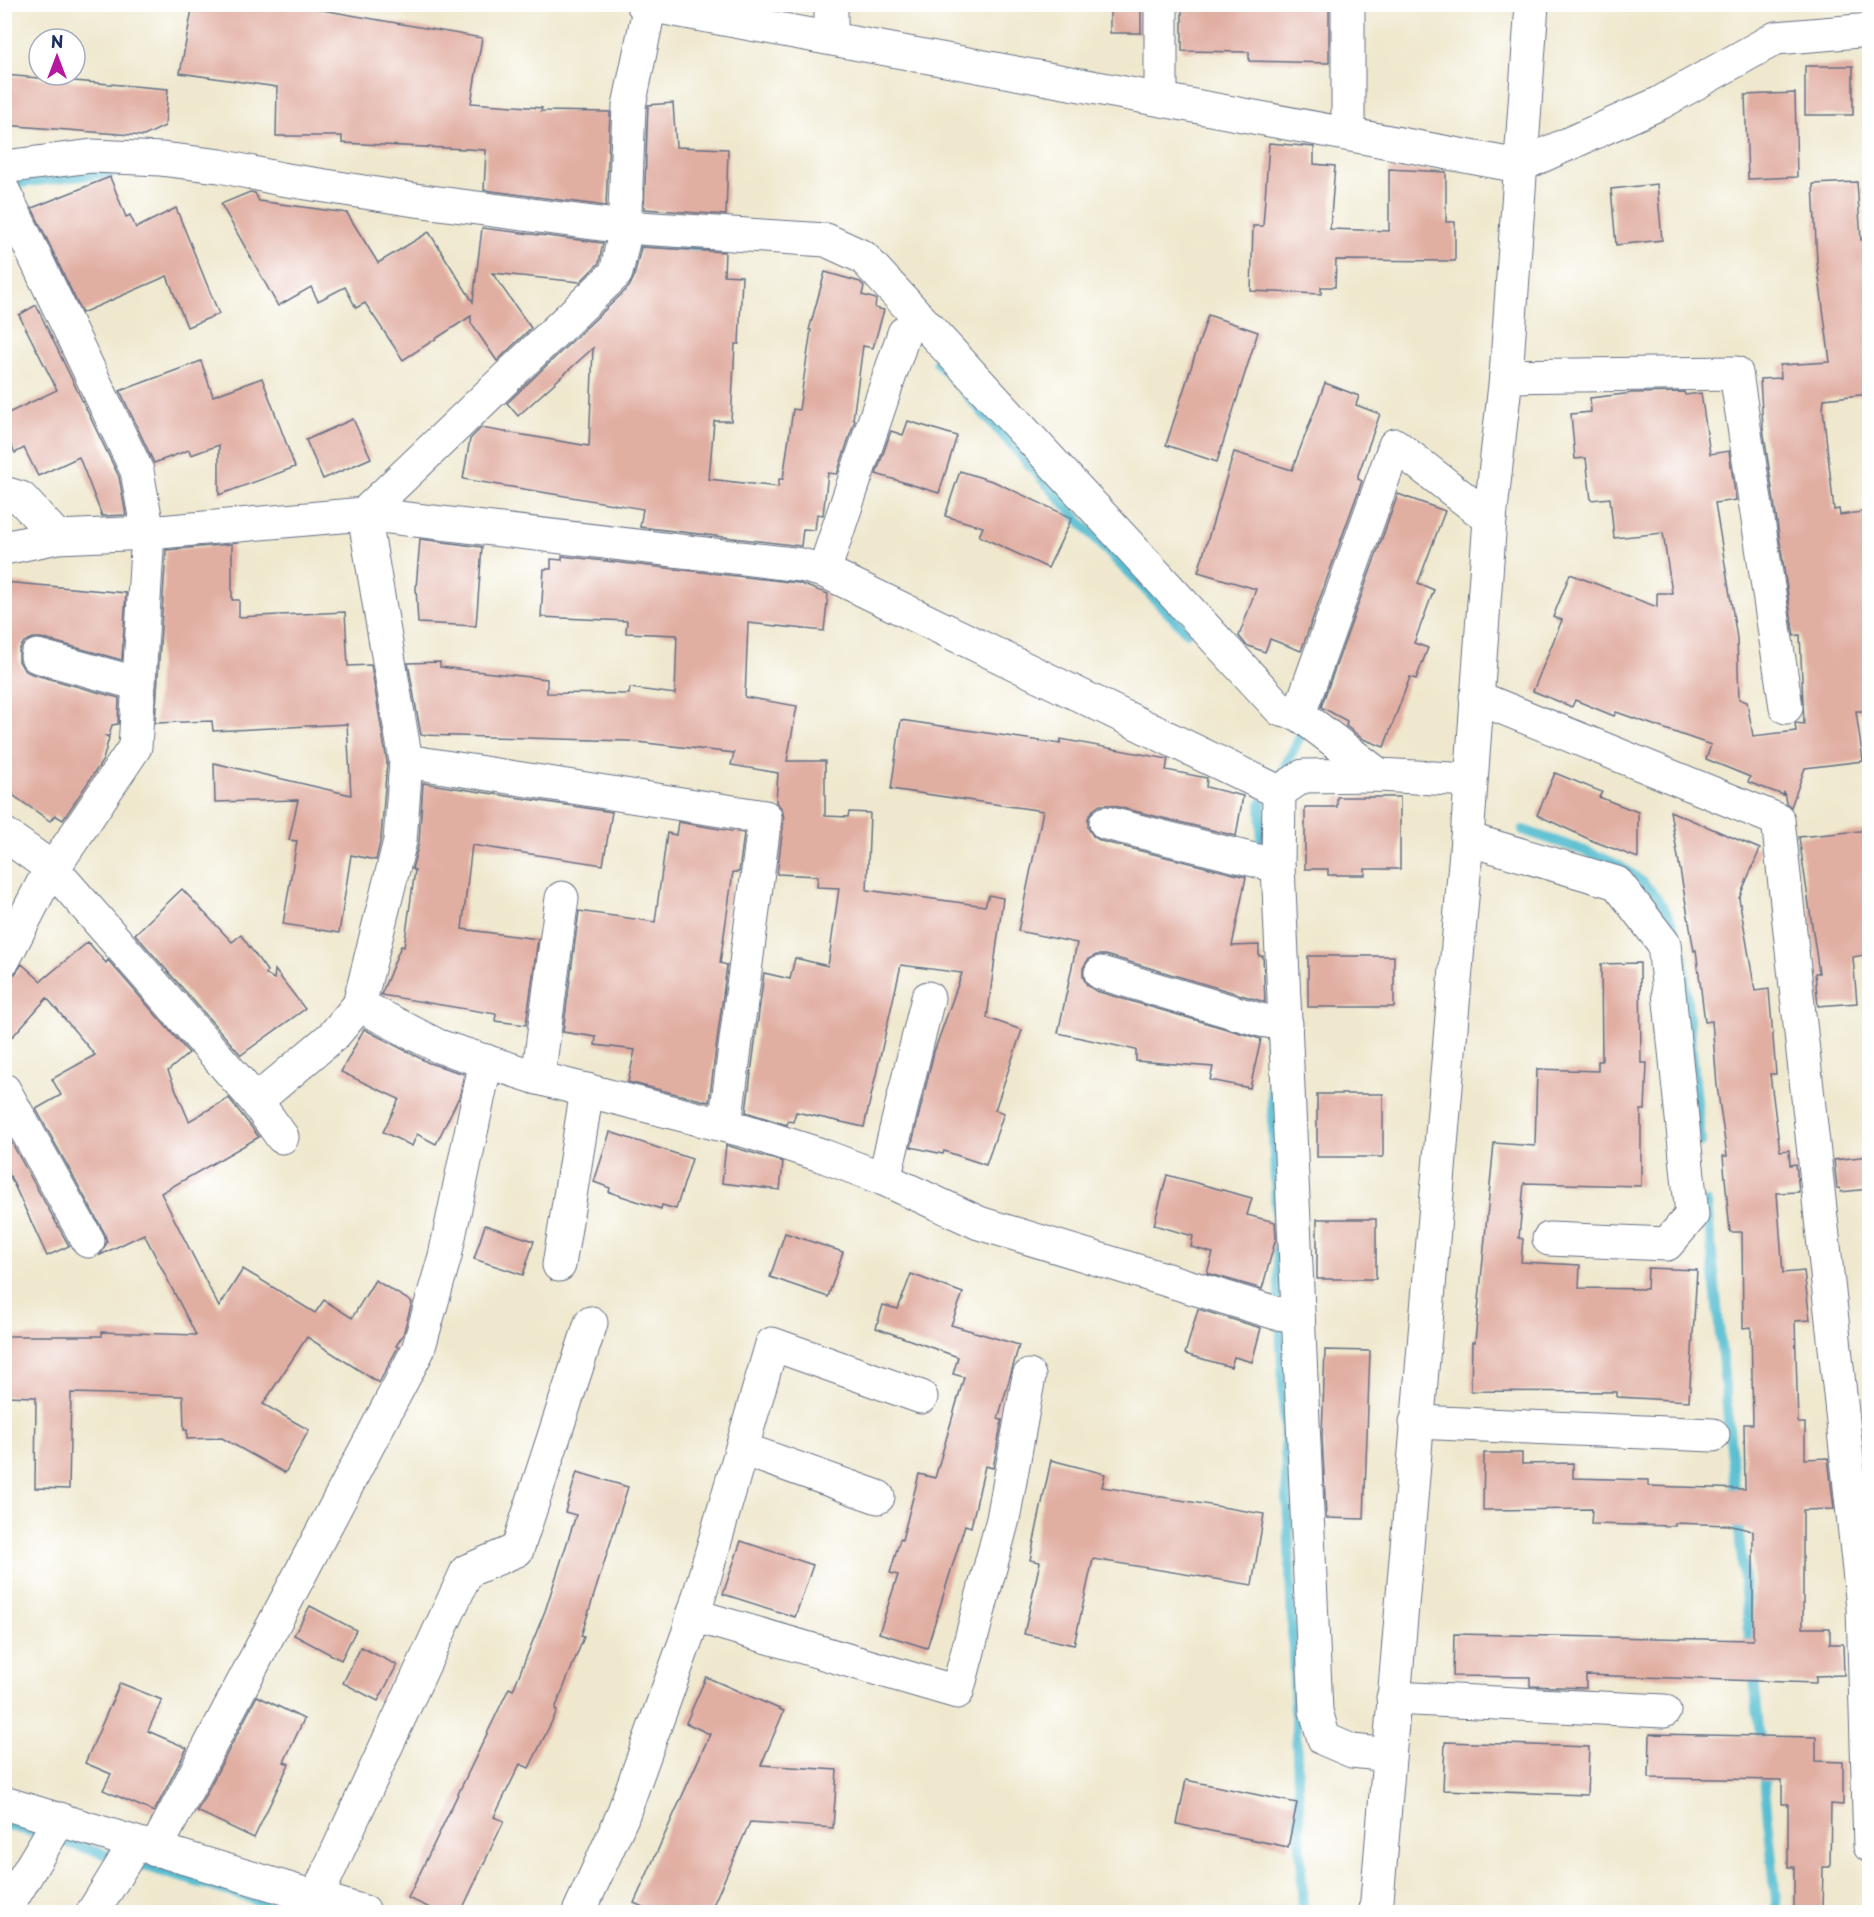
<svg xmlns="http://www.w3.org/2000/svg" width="1874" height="1917" viewBox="0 0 1874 1917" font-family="'Playpen Sans',sans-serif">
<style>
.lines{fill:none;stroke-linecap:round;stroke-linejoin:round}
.stream{stroke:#54bdd0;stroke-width:10}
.building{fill:#e1aea2}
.street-casing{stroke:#657085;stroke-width:35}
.secondary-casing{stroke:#657085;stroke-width:35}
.street{stroke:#fff;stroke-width:33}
.secondary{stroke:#fff;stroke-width:33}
</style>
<rect width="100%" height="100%" fill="#fff"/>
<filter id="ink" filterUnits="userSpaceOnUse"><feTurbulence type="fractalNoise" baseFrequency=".0167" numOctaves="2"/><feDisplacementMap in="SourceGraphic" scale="12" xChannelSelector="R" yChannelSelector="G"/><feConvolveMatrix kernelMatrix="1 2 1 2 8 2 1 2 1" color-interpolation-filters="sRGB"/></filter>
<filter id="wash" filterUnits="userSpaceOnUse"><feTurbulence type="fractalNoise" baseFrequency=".008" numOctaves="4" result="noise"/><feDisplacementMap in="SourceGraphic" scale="24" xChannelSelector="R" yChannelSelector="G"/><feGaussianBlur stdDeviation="1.35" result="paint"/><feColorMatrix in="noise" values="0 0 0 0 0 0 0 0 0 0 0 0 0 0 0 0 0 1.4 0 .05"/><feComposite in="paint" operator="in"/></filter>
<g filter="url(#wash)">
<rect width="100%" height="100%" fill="#efe8ce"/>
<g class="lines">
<g class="stream">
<polyline points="21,183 116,172"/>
<polyline points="627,243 642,246 719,249"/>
<polyline points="937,362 1105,549 1187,632"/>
<polyline points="1281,774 1301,735"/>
<polyline points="1261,803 1262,854"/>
<path d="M1523 830C1601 858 1658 863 1682 952L1701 1142"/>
<polyline points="1269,1025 1303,1912"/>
<polyline points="1707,1203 1751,1653"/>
<polyline points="1753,1668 1761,1748"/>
<polyline points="1763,1767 1777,1912"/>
<polyline points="4,1824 296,1912"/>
</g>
</g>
<g id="blocks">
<g class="building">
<polygon points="193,4 288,4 482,38 471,103 542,108 541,111 610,112 606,206 484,190 486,150 342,143 342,136 276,136 277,87 180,73"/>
<rect x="1110" y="4" width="31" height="29"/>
<polygon points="1251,4 1329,5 1329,63 1249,61 1249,52 1182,51 1182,6 1251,7"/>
<rect x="1805" y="66" width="48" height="49"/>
<polygon points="4,75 168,89 165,126 144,136 4,125"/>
<polygon points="1795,93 1797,177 1748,179 1745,95"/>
<polygon points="673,103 676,147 728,149 726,215 644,209 648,105"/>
<polygon points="1269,143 1314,147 1314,164 1335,166 1330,229 1389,231 1389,169 1446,172 1446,222 1455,222 1455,261 1336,260 1335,287 1321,287 1321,294 1251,291 1253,226 1263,226"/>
<polygon points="110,177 126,217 130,215 136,228 176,208 219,314 187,327 167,276 82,313 32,208"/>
<polygon points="1857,182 1861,240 1869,240 1869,394 1824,399 1823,409 1834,510 1839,509 1840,515 1869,511 1869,690 1867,690 1868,711 1856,711 1863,761 1805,768 1791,807 1786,803 1784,792 1783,795 1748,782 1750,777 1706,759 1711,745 1616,712 1614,716 1575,700 1572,707 1533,691 1562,620 1553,617 1570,574 1657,607 1657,593 1672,593 1663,533 1614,538 1610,498 1591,500 1586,458 1575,459 1571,414 1591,412 1590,398 1633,393 1684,392 1685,395 1701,393 1710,454 1729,451 1736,500 1715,503 1737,638 1739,699 1747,702 1753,736 1796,731 1795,723 1804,724 1800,635 1794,636 1763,428 1760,379 1781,378 1780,365 1830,362 1817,262 1813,184"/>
<polygon points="1657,184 1662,240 1616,245 1611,189"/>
<polygon points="250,192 255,193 259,201 347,213 378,263 429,232 473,302 482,228 603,243 599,263 580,282 492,273 531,328 497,361 471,323 471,316 403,360 365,303 356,308 345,287 318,301 311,287 278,306 221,204"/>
<polygon points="641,247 725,252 724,275 742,276 739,344 735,344 731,421 714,421 709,479 778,487 779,479 783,479 793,409 799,410 811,330 809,330 825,272 860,282 864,286 862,295 876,299 875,308 884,310 873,348 863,346 853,419 855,420 837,474 828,473 823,515 817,514 815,530 803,529 801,546 640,527 643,509 463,479 470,439 481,428 589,446 593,348 518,416 507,403 629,287 634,277"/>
<polygon points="36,305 119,477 126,515 102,516 79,457 38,476 24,448 15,453 4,432 4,415 57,390 19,315"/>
<polygon points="1208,315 1258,332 1217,462 1166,445"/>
<polygon points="201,361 213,396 262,378 295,467 219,495 219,445 191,455 189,450 154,463 120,391"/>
<polygon points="1325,383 1359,396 1356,405 1380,414 1358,475 1358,479 1362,481 1301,651 1270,639 1265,652 1246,645 1239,636 1256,589 1198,572 1234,452 1292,470"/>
<polygon points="353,419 371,458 323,479 306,440"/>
<polygon points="908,421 957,436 939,493 876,474 891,431 903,435"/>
<polygon points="960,471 995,482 1072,518 1048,568 979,536 983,527 945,516"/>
<polygon points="1398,494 1445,511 1418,583 1434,590 1414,643 1428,648 1416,679 1410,677 1384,747 1363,739 1346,726 1347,721 1321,707"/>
<polygon points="420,539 482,547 476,626 418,623 416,588"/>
<polygon points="232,544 232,600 239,600 239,617 345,612 348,666 371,665 387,762 381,838 376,860 351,855 339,933 283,924 297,841 289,840 298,800 215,802 214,763 351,795 347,724 213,731 212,721 155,723 166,550"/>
<polygon points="562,556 798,583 828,594 824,631 748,623 745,697 797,706 787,761 825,761 825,816 848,817 849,812 870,813 867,890 985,906 989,895 1003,898 987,1018 1022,1030 995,1110 1004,1113 986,1165 944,1151 943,1154 911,1147 934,1052 962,973 901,965 864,1127 796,1112 793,1122 788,1121 787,1125 746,1112 764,973 790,979 795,958 828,966 839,888 817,887 818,876 777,874 784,819 782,809 776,802 778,773 731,765 734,753 628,741 421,735 408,663 440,662 440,667 547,679 547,693 629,694 630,688 675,694 677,635 626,633 627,621 541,617 544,569 551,569 551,559 562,560"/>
<polygon points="4,582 126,593 122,660 41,638 33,638 24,642 19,650 19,661 24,670 32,674 119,698 118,724 112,725 109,736 106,736 109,738 103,760 63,820 55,815 50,821 4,789"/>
<polygon points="901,720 1060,744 1061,739 1168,759 1166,770 1207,778 1206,787 1243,796 1236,836 1110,805 1100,805 1093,810 1088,818 1088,828 1093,836 1101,841 1246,877 1232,946 1259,945 1259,956 1263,956 1265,1002 1106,955 1096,955 1088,960 1083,968 1083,977 1087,985 1096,991 1261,1039 1250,1088 1210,1080 1213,1067 1136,1061 1136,1050 1058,1033 1077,943 1018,931 1043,811 891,789"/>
<polygon points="1555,773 1602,792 1599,797 1638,812 1638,858 1593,841 1537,815"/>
<polygon points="423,783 612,812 603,865 472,845 462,929 538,939 526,1025 495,1021 496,1014 381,995 401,946 404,947 415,870 412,869 419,843"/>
<polygon points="1337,797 1400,797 1400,869 1365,869 1365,875 1328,875 1328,869 1305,869 1305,807 1337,807"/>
<polygon points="1670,811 1760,849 1739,898 1755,991 1769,989 1776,1074 1770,1074 1780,1151 1789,1150 1790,1165 1796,1164 1799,1192 1777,1193 1783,1273 1804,1271 1810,1320 1795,1321 1798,1423 1805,1423 1805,1459 1828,1458 1834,1509 1803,1510 1803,1628 1830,1628 1830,1644 1843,1644 1844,1675 1816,1676 1816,1683 1586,1675 1586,1688 1530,1686 1530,1677 1453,1676 1454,1634 1753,1640 1753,1531 1728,1525 1675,1523 1675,1526 1591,1524 1592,1509 1483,1510 1484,1453 1522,1453 1522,1464 1573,1463 1573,1478 1648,1480 1648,1486 1745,1489 1744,1424 1753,1424 1751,1327 1743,1328 1742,1232 1730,1232 1723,1156 1727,1156 1717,1086 1712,1021 1705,1022 1696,950 1694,951"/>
<polygon points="678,822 744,833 739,872 733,872 720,963 727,965 709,1102 628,1082 635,1050 595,1045 596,1037 563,1032 579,911 655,922 667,833 676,835"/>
<polygon points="1869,830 1869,954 1853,957 1857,1003 1818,1006 1815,973 1819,973 1799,837"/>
<polygon points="182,889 232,942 241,935 267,971 266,974 274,979 275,970 305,1009 241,1055 135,934"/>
<polygon points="88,942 106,963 108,960 189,1053 168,1071 189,1121 229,1098 259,1137 161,1193 219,1307 243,1269 315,1313 324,1300 352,1318 375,1280 412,1302 403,1335 396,1346 398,1347 379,1383 307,1337 263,1404 309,1430 285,1473 222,1438 187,1439 187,1430 184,1430 183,1396 71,1393 69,1489 35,1488 36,1397 4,1396 4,1336 102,1336 102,1332 196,1335 144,1234 100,1255 107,1242 104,1232 36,1109 61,1095 52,1079 95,1055 47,998 4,1046 4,978 15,974 22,964 41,981"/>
<rect x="1308" y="956" width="86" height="51"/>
<polygon points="1640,963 1641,1063 1647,1063 1645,1110 1641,1110 1641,1186 1524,1183 1519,1238 1523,1239 1521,1262 1580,1265 1579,1288 1647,1289 1648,1268 1697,1270 1689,1401 1617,1397 1617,1392 1471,1391 1472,1342 1475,1342 1494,1143 1535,1146 1537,1069 1598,1071 1598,1061 1602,1061 1601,964"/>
<polygon points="364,1029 429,1063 464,1074 460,1095 436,1144 417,1134 412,1146 383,1132 399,1099 341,1072"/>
<rect x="1317" y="1094" width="66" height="63"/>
<polygon points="4,1129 69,1246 47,1256 4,1163"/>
<polygon points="610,1132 692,1159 676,1209 662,1205 661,1209 609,1192 610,1188 594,1182"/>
<polygon points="726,1145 783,1162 780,1190 722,1183"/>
<polygon points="1869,1156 1869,1189 1841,1192 1840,1188 1837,1188 1834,1160"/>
<polygon points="1167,1175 1252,1198 1247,1215 1275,1222 1276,1238 1262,1289 1207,1273 1213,1253 1191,1247 1193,1236 1154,1225"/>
<rect x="1317" y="1219" width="59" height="60"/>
<polygon points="485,1225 534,1241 523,1275 474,1259"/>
<polygon points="785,1233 843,1252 828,1297 770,1277"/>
<polygon points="911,1274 963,1293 951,1325 1019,1345 998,1419 1002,1420 993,1468 985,1466 971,1527 965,1525 927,1648 879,1633 898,1575 890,1573 900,1539 902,1540 919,1474 935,1478 964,1377 953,1374 958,1357 876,1328 883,1305 898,1309"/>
<polygon points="1198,1309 1261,1328 1252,1362 1234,1357 1231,1367 1185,1354"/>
<polygon points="1325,1350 1370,1351 1364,1519 1326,1518 1322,1436"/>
<polygon points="1051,1460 1105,1474 1102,1487 1264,1514 1252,1585 1093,1559 1074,1645 1024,1634 1040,1562 1030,1560"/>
<polygon points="577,1472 628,1487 581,1636 584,1637 555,1709 557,1711 529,1768 520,1764 494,1817 504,1821 461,1912 439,1912 408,1898 509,1688 513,1690 545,1611 576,1515 565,1512"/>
<polygon points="741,1541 813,1565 795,1617 723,1594"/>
<polygon points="310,1606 356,1630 341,1660 294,1635"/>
<polygon points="361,1647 397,1665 378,1701 343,1683"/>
<polygon points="706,1677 784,1711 761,1765 837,1770 833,1828 750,1822 710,1912 654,1912 634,1903 710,1734 686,1723"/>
<polygon points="120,1683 162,1700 148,1731 187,1748 154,1812 103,1790 111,1774 85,1763"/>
<polygon points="257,1696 304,1719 284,1762 289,1764 254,1838 197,1811"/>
<polygon points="1650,1734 1816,1737 1816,1761 1843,1762 1843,1805 1831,1804 1830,1867 1823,1867 1822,1912 1794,1912 1794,1867 1788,1867 1788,1804 1782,1804 1782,1780 1649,1778"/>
<polygon points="1445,1742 1589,1747 1587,1795 1443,1790"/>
<polygon points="1186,1780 1297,1803 1288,1847 1177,1824"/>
</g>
</g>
</g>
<g filter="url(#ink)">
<use href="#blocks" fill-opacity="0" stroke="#657085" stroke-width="1.5"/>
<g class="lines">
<defs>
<g id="street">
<polyline points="643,4 1519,166 1660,103 1776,38 1870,30"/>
<polyline points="650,4 629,106 624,237 616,273 364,514 406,761 400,841 359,1005 438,1046 538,1078 746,1131 821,1155 884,1179 979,1223 1276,1313 1298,1316"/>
<polyline points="1161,4 1161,98"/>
<polyline points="1348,4 1348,133"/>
<polyline points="831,38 831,4"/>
<polyline points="4,167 92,156 161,159 220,166 281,179 415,200 624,227 826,240 863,257 1281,710 1299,714"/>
<polyline points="4,192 137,471 148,533 135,747 42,885 4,959"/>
<polyline points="1506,376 1736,373 1786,707"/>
<polyline points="4,493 21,498 57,537"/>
<polyline points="4,548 57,537 148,533 364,514 801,565 824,571 1279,792"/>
<polyline points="824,571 904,333"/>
<polyline points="37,656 139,684"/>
<polyline points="1476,697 1778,820 1863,1607 1870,1846"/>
<polyline points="406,761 765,817 725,1125"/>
<polyline points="1379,775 1299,714 1395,445 1490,519"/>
<polyline points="1279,792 1278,866 1316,1711 1324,1739 1352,1751 1389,1755"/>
<polyline points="1279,792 1303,776 1379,775 1470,780"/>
<polyline points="1106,823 1278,866"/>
<polyline points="4,834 53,869 256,1101 282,1137"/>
<polyline points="1467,839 1617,883 1664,944 1692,1215 1667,1244 1549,1239"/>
<polyline points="1101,973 1260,1020 1286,1024"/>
<polyline points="538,1078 562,898"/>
<polyline points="4,1090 88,1241"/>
<polyline points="256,1101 334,1035 359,1005"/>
<polyline points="884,1179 928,998"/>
<polyline points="559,1265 587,1090"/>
<polyline points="1416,1422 1713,1435"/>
<polyline points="742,1449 878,1497"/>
<polyline points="693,1615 957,1692 1003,1519 1029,1376"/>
<polyline points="1393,1698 1664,1711"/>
<polyline points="4,1803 364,1912"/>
<polyline points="155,1850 418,1350 445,1256 486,1061"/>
<polyline points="316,1898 467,1571 517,1550 591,1323"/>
<polyline points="4,1912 60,1819"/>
<polyline points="93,1912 135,1844"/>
<polyline points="579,1912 622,1817 688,1634 772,1344 921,1397"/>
</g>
<polyline id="secondary" points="1376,1912 1467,839 1490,519 1506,376 1532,4"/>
</defs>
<use href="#street" class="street-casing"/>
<use href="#secondary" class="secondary-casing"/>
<use href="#street" class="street"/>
<use href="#secondary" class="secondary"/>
</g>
</g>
<rect width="1874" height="1917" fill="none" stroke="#fff" stroke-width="24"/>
<g transform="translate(57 57)"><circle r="28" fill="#ffffff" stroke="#a4acbf" stroke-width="1.5"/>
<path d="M0-4.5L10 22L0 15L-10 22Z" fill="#b5179e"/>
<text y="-9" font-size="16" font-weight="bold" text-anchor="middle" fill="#1b2f5e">N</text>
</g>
</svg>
